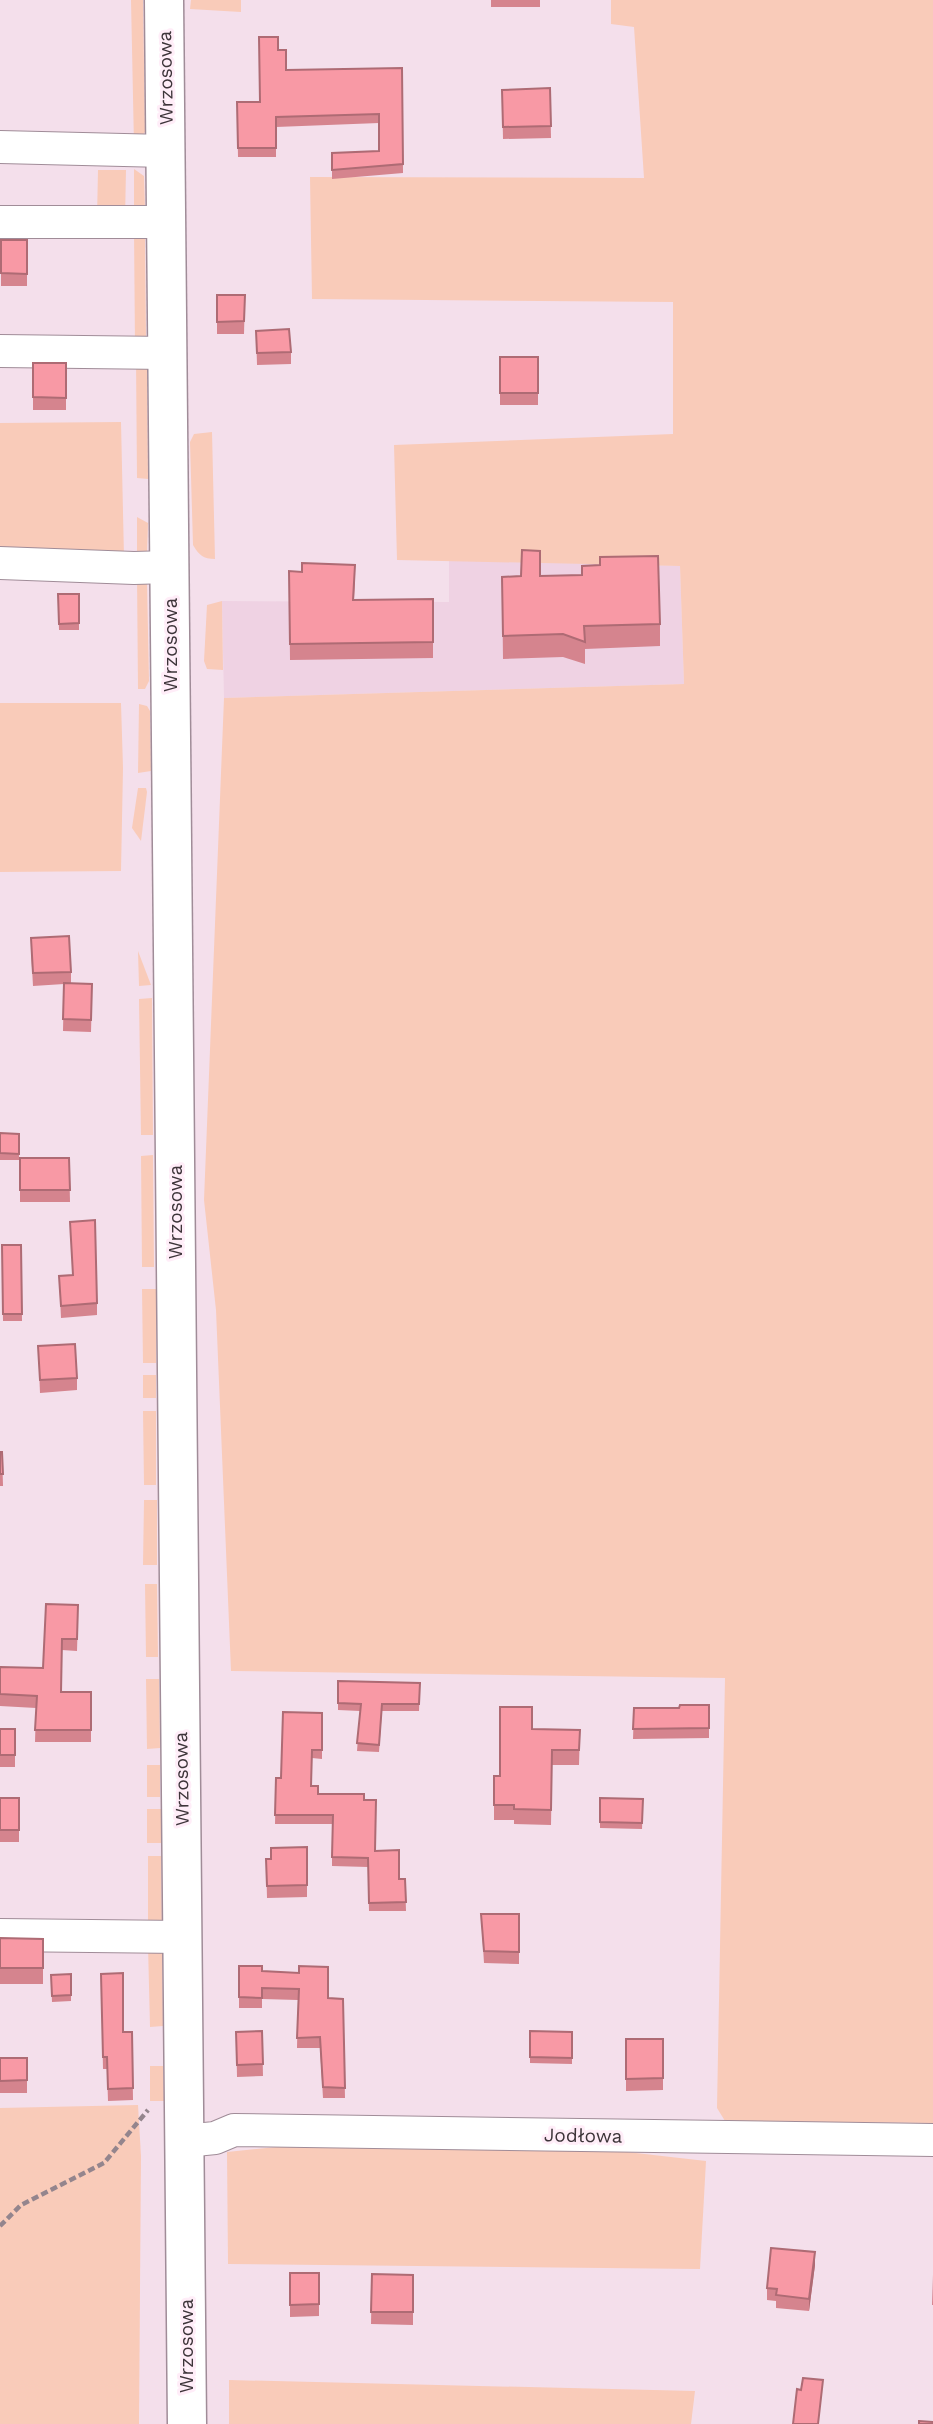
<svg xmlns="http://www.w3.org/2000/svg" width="933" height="2424" viewBox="0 0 933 2424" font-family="'Work Sans',sans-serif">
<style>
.built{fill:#efd2e3}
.green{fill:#f9cbb9}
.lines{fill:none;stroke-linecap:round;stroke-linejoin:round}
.minor-casing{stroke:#a08c98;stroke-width:34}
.major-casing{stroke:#a08c98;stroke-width:41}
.path{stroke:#94858d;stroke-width:4.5;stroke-dasharray:7 3.5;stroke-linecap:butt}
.minor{stroke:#fff;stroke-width:32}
.major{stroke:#fff;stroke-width:38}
.wall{fill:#d5848e}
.shaded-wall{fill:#ae6b74}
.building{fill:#f899a5;stroke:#ae6b74;stroke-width:2}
.labels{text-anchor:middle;stroke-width:6;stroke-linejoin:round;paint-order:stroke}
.street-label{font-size:19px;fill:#3d3439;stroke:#ffedf8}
</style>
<rect width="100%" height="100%" fill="#f4dfeb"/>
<polygon class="built" points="449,559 680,566 684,684 224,698 222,601 449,602"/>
<g class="green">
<polygon points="131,0 143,0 145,132 134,145"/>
<polygon points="191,0 241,0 241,12 190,9"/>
<polygon points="611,0 933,0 933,2123 725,2121 717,2108 725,1678 231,1671 216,1310 204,1200 224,698 684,684 680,566 397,560 394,445 673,434 673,302 312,299 310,177 644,178 634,27 611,24"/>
<polygon points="134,169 144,176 145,209 134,216"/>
<polygon points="98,170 126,170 125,219 97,218"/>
<polygon points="134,230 142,233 145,239 146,338 135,346"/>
<polygon points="136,358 147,367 148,479 137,478"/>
<polygon points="121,422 124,557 0,553 0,423"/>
<path d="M212 432 215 559C203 559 199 555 193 545L190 442 194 434Z"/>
<polygon points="137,517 148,523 147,553 137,559"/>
<polygon points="137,575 147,582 149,681 145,689 138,689"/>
<polygon points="222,601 223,670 207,669 204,661 207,605"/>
<polygon points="0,703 121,703 123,768 121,871 0,872"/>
<polygon points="139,704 147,706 150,711 151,771 138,773"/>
<polygon points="138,788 146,788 147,792 141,841 132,828"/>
<polygon points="138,951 151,985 139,986"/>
<polygon points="152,998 153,1135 141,1135 139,999"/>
<polygon points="153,1155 154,1267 142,1267 141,1156"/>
<polygon points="142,1289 156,1289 156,1363 143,1363"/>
<rect x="143" y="1375" width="13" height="23"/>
<polygon points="143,1411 156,1411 156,1485 144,1485"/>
<polygon points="144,1500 157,1500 157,1565 143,1565"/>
<polygon points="145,1584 157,1584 158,1657 146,1657"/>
<polygon points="146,1679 159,1679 160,1748 147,1749"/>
<rect x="147" y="1765" width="13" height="32"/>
<rect x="147" y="1809" width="14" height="34"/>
<polygon points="148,1856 161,1856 162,1931 148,1931"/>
<polygon points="162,1944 163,2026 150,2027 148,1945"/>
<polygon points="150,2066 163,2066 164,2101 150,2101"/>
<polygon points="138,2105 141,2156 139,2424 0,2424 0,2108"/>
<polygon points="317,2143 627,2152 706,2161 700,2269 228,2264 227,2152"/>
<polygon points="229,2380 695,2391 691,2424 229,2424"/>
</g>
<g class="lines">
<defs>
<g id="minor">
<polyline points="0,147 165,151"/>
<polyline points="0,222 166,222"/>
<polyline points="0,351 167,353"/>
<polyline points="0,563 134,568 169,567"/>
<polyline points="0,1935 182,1937"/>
<polyline points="185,2141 215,2138 234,2130 933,2140"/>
</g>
<polyline id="major" points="164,0 187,2424"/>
</defs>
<use href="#minor" class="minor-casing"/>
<use href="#major" class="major-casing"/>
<polyline class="path" points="0,2226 21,2205 104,2163 148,2110"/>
<use href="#minor" class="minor"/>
<use href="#major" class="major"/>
</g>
<g class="wall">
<rect x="491" y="0" width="49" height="7"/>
<polygon points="278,50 286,70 402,68 403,173 332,179 332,153 379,151 379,123 276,127 276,157 238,157 237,102 260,102"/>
<polygon points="550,88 551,138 503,139 502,90"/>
<rect x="1" y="240" width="26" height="46"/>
<polygon points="217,295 245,295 244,334 217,334"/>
<polygon points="256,331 291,352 291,364 257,365"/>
<rect x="500" y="357" width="38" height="48"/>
<rect x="33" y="363" width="33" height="47"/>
<polygon points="289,571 355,581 354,600 433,599 433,658 290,660"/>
<polygon points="540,576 660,624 660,646 585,649 585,664 563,657 503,659 502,577"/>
<polygon points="58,594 79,594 79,630 59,630"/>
<polygon points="31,950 71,972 71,983 92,996 91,1032 63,1031 64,984 33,986"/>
<polygon points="0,1133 19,1134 19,1160 0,1160"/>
<polygon points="20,1158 69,1158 70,1202 20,1202"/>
<polygon points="70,1222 97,1303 97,1315 61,1318 59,1276 73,1275"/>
<polygon points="2,1245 21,1245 22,1321 3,1321"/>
<polygon points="38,1346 77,1378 77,1390 40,1393"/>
<polygon points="0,1452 2,1452 3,1486 0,1486"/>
<polygon points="46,1604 78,1617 77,1651 62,1650 61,1692 91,1692 91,1742 35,1742 36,1708 0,1706 0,1667 43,1668"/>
<polygon points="338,1681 420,1683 419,1711 382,1711 379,1752 357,1751 360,1711 338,1710"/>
<polygon points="709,1705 709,1738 633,1739 634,1708 679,1708"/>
<polygon points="322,1713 322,1759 312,1758 311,1786 318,1794 364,1800 375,1851 399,1879 405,1879 406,1911 369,1911 368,1867 332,1866 332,1824 275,1824 276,1778 281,1778"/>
<rect x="0" y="1729" width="15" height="38"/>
<polygon points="532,1729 580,1730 579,1765 552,1765 551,1825 514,1824 514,1820 494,1820 494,1776 500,1776"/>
<rect x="0" y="1798" width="19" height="44"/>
<polygon points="600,1798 643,1799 642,1829 600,1828"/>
<polygon points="307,1847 307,1897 267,1898 266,1859 271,1859"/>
<polygon points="481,1914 519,1914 519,1964 484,1963"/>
<polygon points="0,1938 43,1939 43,1984 0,1984"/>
<polygon points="239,1966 262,1971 328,1998 343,1999 345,2098 323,2098 320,2048 297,2048 298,2000 262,1999 262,2008 239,2008"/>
<polygon points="71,1974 71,2001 52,2002 51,1975"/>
<polygon points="101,1974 123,2032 132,2032 133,2100 108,2101 107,2069 103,2069"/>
<polygon points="262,2031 263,2076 237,2077 236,2032"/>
<polygon points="530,2031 572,2032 572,2064 530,2063"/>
<polygon points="663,2039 663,2090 626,2091 626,2040"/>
<rect x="0" y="2058" width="27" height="35"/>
<polygon points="815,2265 809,2311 776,2308 776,2301 767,2300 767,2288"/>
<polygon points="290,2273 319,2304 319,2316 290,2317"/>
<polygon points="372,2274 413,2275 413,2325 371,2324"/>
<polygon points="933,2275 933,2305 932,2305"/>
</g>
<polygon class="shaded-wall" points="815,2252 815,2265 809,2311 809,2299"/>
<g class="building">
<polygon points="259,37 278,37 278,50 286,50 286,70 402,68 403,164 332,170 332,153 379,151 379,114 276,117 276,148 238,148 237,102 260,102"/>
<polygon points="550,88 551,126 503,127 502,90"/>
<polygon points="1,240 27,240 27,274 1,273"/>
<polygon points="217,295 245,295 244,321 217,322"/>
<polygon points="289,329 291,352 257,353 256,331"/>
<rect x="500" y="357" width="38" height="36"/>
<polygon points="33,363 66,363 66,398 33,397"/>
<polygon points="522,550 540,551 540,576 582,575 582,566 600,565 600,557 658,556 660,624 584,626 585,642 563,634 503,636 502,577 521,576"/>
<polygon points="302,563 355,565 353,600 433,599 433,642 290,644 289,571 302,572"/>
<polygon points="58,594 79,594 79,623 59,624"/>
<polygon points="69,936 71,972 33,973 31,938"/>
<polygon points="64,983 92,984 91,1020 63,1019"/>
<polygon points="0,1133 19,1134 19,1154 0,1153"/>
<polygon points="20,1158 69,1158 70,1190 20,1190"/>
<polygon points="95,1220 97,1303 61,1306 59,1276 73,1275 70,1222"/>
<polygon points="2,1245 21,1245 22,1314 3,1314"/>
<polygon points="75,1344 77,1378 40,1380 38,1346"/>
<polygon points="0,1452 2,1452 3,1474 0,1474"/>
<polygon points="46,1604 78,1605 77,1639 62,1639 61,1692 91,1692 91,1730 35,1730 37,1696 0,1694 0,1667 43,1668"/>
<polygon points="338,1681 420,1683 419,1704 382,1704 379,1745 357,1743 361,1704 338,1703"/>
<polygon points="680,1705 709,1705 709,1728 633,1729 634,1708 679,1708"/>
<polygon points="500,1707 532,1707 532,1729 580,1730 579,1750 552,1750 551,1810 514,1809 514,1805 494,1805 494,1776 500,1776"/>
<polygon points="283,1712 322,1713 322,1750 312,1750 311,1786 318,1786 318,1794 364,1794 364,1800 376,1800 375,1851 399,1850 399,1879 405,1879 406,1902 369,1903 368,1858 332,1857 333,1815 275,1815 276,1778 281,1778"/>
<rect x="0" y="1729" width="15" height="26"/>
<rect x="0" y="1798" width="19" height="32"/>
<polygon points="600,1798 643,1799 642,1823 600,1822"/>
<polygon points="307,1847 307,1885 267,1886 266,1859 271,1859 271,1848"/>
<polygon points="481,1914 519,1914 519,1952 484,1951"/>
<polygon points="0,1938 43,1939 43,1968 0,1968"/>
<polygon points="239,1966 262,1966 262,1971 299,1973 299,1966 328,1967 328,1998 343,1999 345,2088 323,2087 320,2037 297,2038 299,1989 262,1988 262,1998 239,1997"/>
<polygon points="123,1973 123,2032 132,2032 133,2088 108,2089 107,2057 103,2057 101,1974"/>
<polygon points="71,1974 71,1995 52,1996 51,1975"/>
<polygon points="262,2031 263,2064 237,2065 236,2032"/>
<polygon points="530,2031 572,2032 572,2058 530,2057"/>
<polygon points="626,2039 663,2039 663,2078 626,2079"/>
<polygon points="0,2058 27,2058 27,2080 0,2081"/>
<polygon points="771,2248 815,2252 809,2299 776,2295 777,2289 767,2288"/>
<polygon points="290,2273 319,2273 319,2304 290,2305"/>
<polygon points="372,2274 413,2275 413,2312 371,2312"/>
<polygon points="803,2378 823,2380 818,2424 793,2424 797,2389 801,2390"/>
<polygon points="919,2421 933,2422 933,2424 919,2424"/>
</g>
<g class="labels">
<g class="street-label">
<text transform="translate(165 78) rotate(-91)" y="7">Wrzosowa</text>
<text transform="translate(170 645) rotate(-90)" y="7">Wrzosowa</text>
<text transform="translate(175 1212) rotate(-90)" y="7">Wrzosowa</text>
<text transform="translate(181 1779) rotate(-91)" y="7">Wrzosowa</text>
<text transform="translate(583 2135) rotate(1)" y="7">Jodłowa</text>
<text transform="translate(186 2346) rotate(-90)" y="7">Wrzosowa</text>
</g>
</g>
</svg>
